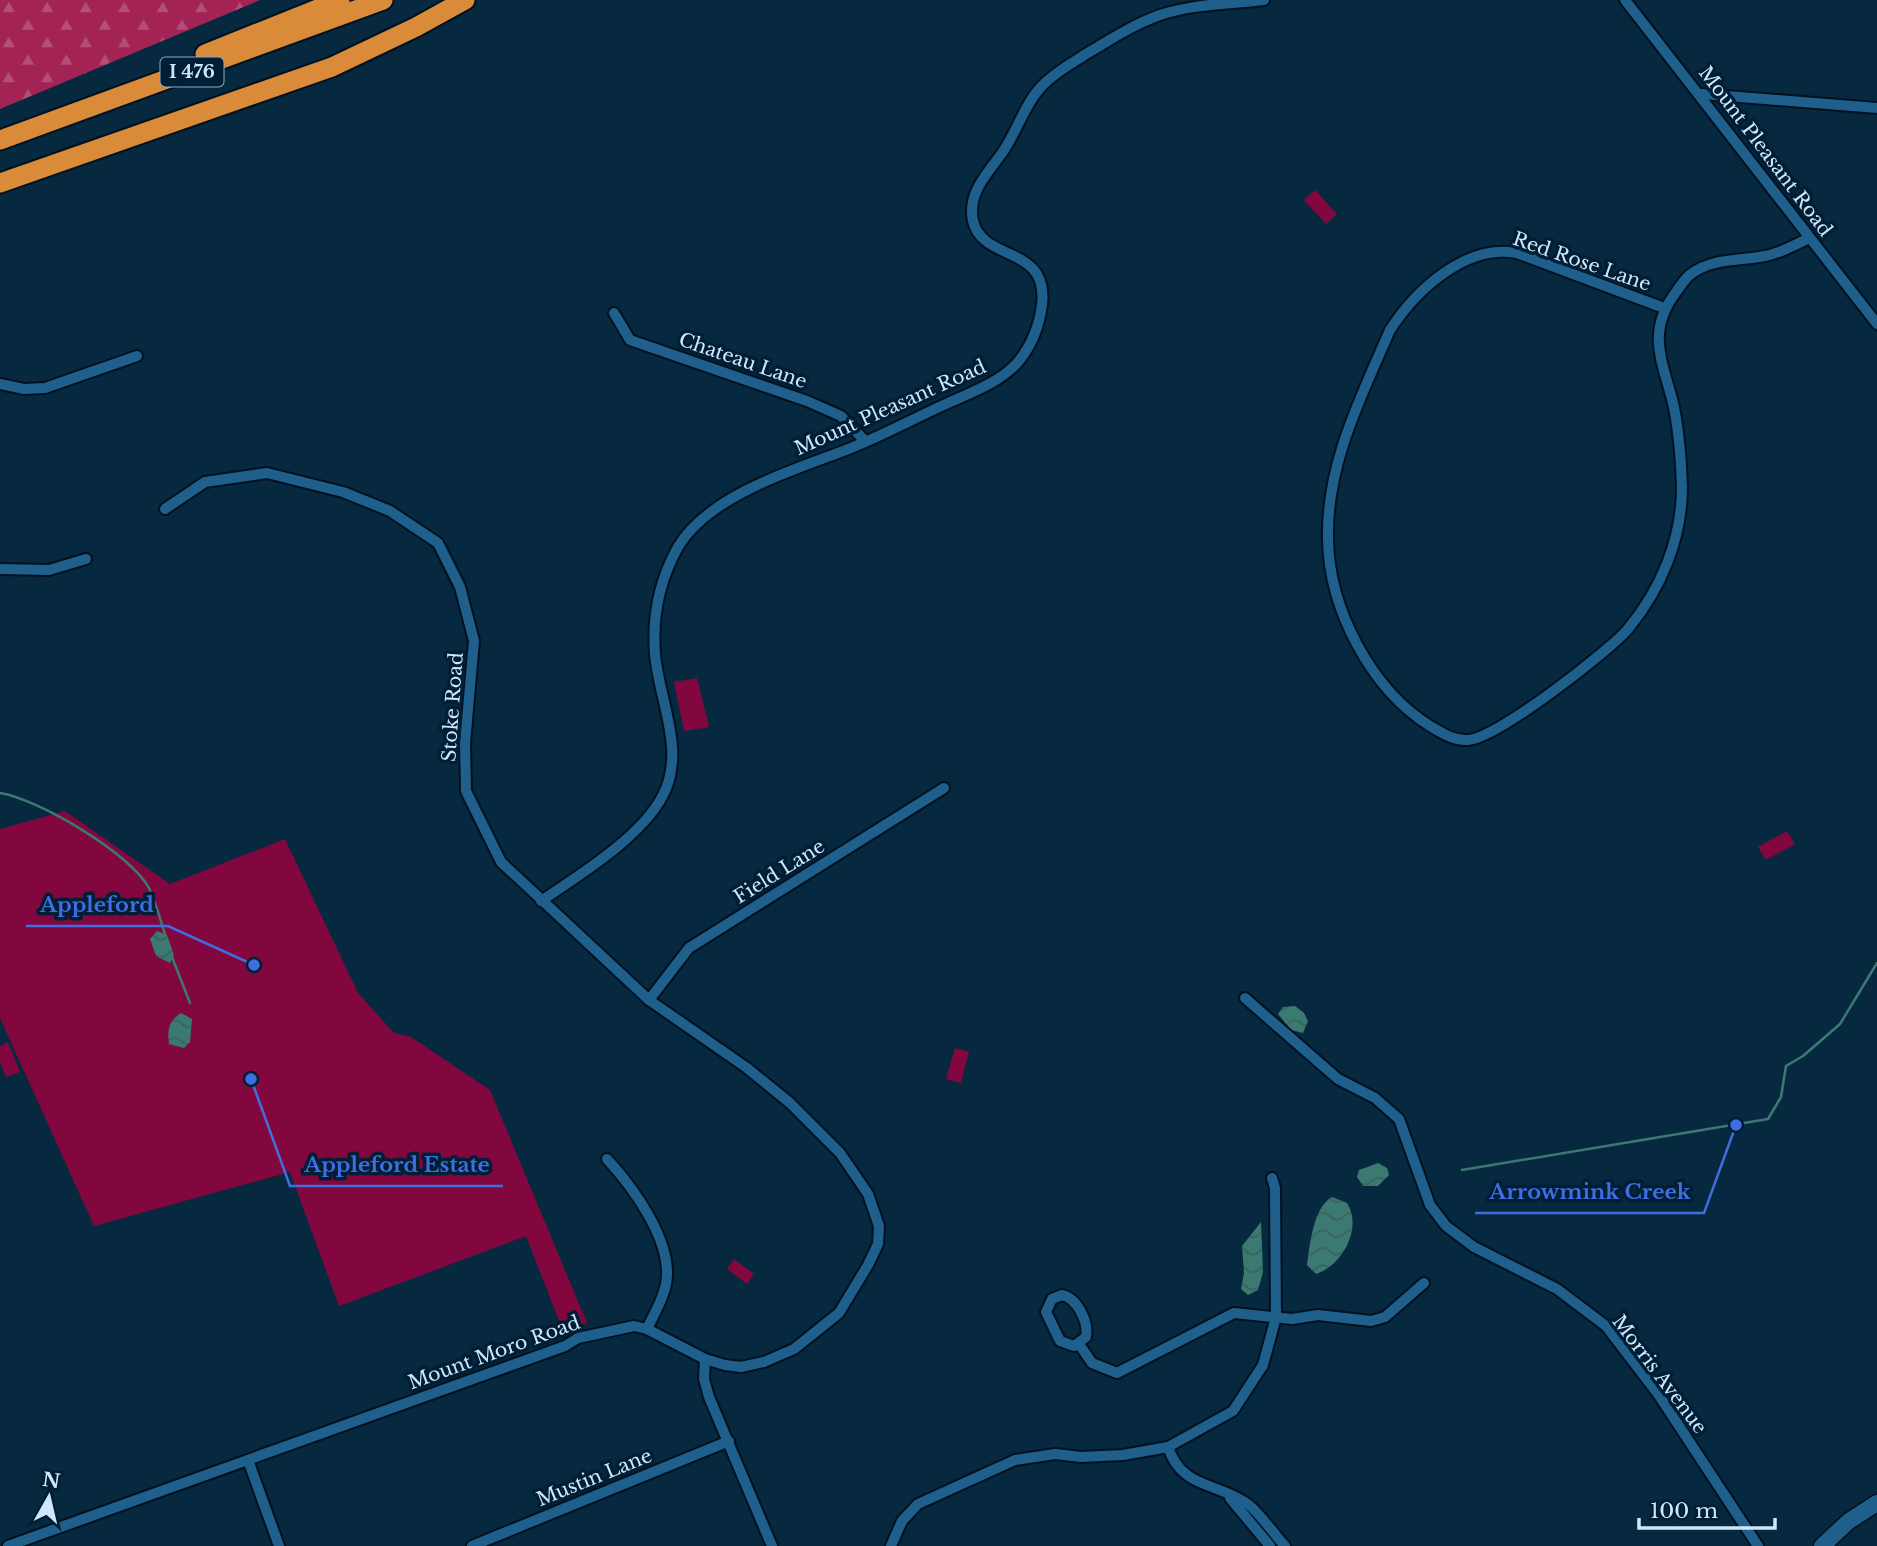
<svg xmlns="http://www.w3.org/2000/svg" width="1877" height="1546" viewBox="0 0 1877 1546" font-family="'Libre Baskerville',serif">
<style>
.green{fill:#81073e}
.forest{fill:url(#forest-firs)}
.water{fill:url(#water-waves)}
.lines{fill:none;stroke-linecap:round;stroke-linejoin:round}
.stream{stroke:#3b7a70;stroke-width:2.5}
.street-casing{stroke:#01111f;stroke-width:14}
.secondary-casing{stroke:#01111f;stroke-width:19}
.highway-casing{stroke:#01111f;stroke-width:23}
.street{stroke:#1e5f8c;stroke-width:10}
.secondary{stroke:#1e5f8c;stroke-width:16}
.highway{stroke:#da8b3a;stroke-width:19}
.labels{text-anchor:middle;stroke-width:7;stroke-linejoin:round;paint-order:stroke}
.shield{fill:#001f36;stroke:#90abc0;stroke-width:2}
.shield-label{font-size:18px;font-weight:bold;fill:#cee7fb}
.street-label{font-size:19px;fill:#cee7fb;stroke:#001f36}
.leader{fill:none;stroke:#406ddf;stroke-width:2.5}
.callout-dot{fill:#406ddf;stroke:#001f36;stroke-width:2.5}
.callout-label{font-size:21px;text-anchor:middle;font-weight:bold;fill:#406ddf;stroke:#001f36;stroke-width:7;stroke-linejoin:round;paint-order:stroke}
</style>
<defs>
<pattern id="forest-firs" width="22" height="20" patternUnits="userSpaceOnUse" patternTransform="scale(1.75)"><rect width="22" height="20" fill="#a42355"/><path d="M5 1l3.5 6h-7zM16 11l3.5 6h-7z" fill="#b34e77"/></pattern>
<pattern id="water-waves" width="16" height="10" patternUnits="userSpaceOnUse" patternTransform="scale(1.75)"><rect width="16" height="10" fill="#3b7a70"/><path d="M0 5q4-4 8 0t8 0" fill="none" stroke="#3c625f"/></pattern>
</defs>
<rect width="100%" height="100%" fill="#072940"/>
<g class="green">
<polygon points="1315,190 1337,214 1326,224 1304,200"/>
<polygon points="697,678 709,727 684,731 674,682"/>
<polygon points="65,811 170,884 285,839 358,993 394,1033 411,1037 490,1090 587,1323 563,1331 526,1236 339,1306 290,1172 94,1226 0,1018 0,829"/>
<polygon points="1787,831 1795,844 1766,860 1758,847"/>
<polygon points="8,1042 20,1072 6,1077 0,1062 0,1046"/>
<polygon points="955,1048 969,1052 961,1083 946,1079"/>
<polygon points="734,1259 754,1274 747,1284 727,1269"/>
</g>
<polygon class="forest" points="0,0 260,0 0,109"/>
<g class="water">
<polygon points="157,931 167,935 174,955 170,963 156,956 150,939"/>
<polygon points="1295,1006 1304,1013 1308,1021 1303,1033 1291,1030 1278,1014 1283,1007"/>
<path d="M181 1013 192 1019 190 1042 184 1048 169 1044C167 1030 169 1020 181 1013Z"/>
<polygon points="1378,1163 1387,1168 1389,1175 1378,1186 1363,1186 1357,1177 1359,1170"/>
<path d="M1332 1197 1347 1203C1363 1228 1342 1266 1316 1274L1307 1265C1310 1244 1313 1208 1332 1197Z"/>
<polygon points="1261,1222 1263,1272 1258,1290 1248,1295 1241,1289 1244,1273 1242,1246"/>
</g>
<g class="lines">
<g class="stream">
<path d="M0 793C38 799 130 853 149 888 156 902 160 920 165 934"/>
<polyline points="172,957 190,1003"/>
<polyline points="1462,1170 1768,1119 1781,1097 1786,1066 1803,1056 1840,1024 1877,963"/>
</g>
<defs>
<g id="street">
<polyline points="1625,0 1877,324"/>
<polyline points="1702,94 1877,108"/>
<path d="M1664 308 1517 253C1465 244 1416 290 1390 330 1361 397 1326 465 1328 539 1329 609 1371 689 1430 726 1442 733 1454 741 1468 740 1496 739 1608 652 1628 629 1661 589 1682 539 1682 487 1681 458 1679 427 1672 399 1661 358 1647 331 1676 292 1680 287 1685 278 1691 274 1711 258 1741 261 1765 256 1781 253 1795 245 1809 238"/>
<polyline points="614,313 630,340 807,401 841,416 865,441"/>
<polyline points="0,384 24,389 45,388 137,356"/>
<polyline points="0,569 49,570 86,559"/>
<path d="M541 901C579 875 640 838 662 797 687 752 659 701 655 654 652 615 659 581 678 547 708 497 787 472 838 453 875 440 910 420 946 404 970 393 1001 382 1018 362 1032 345 1039 328 1042 305 1049 244 983 263 973 221 967 193 988 173 1002 153 1017 132 1024 105 1041 87 1054 73 1071 64 1086 54 1110 40 1134 24 1160 15 1193 4 1230 4 1264 0"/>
<polyline points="1245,998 1338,1079 1375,1098 1399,1119 1430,1205 1446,1226 1474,1247 1557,1289 1606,1326 1658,1394 1758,1546"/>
<polyline points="649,1000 689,948 944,788"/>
<path d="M607 1159C633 1187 674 1243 666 1284 663 1300 654 1314 647 1329"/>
<path d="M1062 1295C1077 1298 1089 1322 1086 1337L1074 1346 1060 1341 1046 1312 1052 1299Z"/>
<polyline points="1079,1344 1092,1363 1117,1373 1234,1313 1292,1319 1318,1315 1371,1321 1385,1317 1424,1283"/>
<polyline points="705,1359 704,1379 709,1397 772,1546"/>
<path d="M1168 1447C1182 1490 1219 1482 1249 1505 1262 1516 1273 1533 1285 1546"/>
<polyline points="248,1460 279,1546"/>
<polyline points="1230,1498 1270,1546"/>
<polyline points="8,1546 565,1346 578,1338 634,1326 647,1329 705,1359 725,1365 741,1367 764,1362 794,1349 839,1313 868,1265 878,1244 879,1226 868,1194 840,1153 790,1103 747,1068 649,1000 501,862 466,791 465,743 474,641 460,587 438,543 390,511 343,492 267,473 205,482 165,509"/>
<polyline points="472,1546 729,1441"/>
<polyline points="891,1546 902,1521 918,1504 1015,1460 1055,1454 1081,1457 1123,1455 1168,1447 1233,1411 1263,1365 1276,1317 1275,1188 1272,1178"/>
</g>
<polyline id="secondary" points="1822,1546 1849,1521 1877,1503"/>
<g id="highway">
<polyline points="205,54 340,0"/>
<polyline points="0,140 383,0"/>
<polyline points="0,183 332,67 416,27 465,0"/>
</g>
</defs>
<use href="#street" class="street-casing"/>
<use href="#secondary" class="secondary-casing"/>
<use href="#highway" class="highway-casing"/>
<use href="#street" class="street"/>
<use href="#secondary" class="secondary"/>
<use href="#highway" class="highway"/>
</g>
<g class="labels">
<rect class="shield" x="160.5" y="57.5" width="63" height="29" rx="5"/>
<g class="shield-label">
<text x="192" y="78">I 476</text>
</g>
<g class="street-label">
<text transform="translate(1766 151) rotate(53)" y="7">Mount Pleasant Road</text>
<text transform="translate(1582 261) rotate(19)" y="7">Red Rose Lane</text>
<text transform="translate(743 360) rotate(19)" y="7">Chateau Lane</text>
<text transform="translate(890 407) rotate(-24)" y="7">Mount Pleasant Road</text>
<text transform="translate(452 707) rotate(-86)" y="7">Stoke Road</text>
<text transform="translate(779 871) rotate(-32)" y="7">Field Lane</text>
<text transform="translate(494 1352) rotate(-20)" y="7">Mount Moro Road</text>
<text transform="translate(1660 1374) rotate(53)" y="7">Morris Avenue</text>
<text transform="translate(594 1477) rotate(-22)" y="7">Mustin Lane</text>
</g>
</g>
<path class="leader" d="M254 965L168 926H26M251 1079L290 1186H503M1736 1125L1704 1213H1475"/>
<g class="callout-dot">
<circle cx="254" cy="965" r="7"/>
<circle cx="251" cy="1079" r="7"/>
<circle cx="1736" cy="1125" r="7"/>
</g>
<g class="callout-label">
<text x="97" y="912">Appleford</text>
<text x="397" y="1172">Appleford Estate</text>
<text x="1590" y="1199">Arrowmink Creek</text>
</g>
<g transform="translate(49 1497) rotate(8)" stroke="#001f36" stroke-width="5" paint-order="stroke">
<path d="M0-5L12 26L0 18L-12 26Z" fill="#cee7fb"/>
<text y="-10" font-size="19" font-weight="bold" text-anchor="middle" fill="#cee7fb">N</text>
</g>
<path d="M1639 1518v10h136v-10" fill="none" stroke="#cee7fb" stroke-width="3.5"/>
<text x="1650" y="1518" font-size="21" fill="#cee7fb" stroke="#001f36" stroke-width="5" paint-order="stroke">100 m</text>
</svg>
